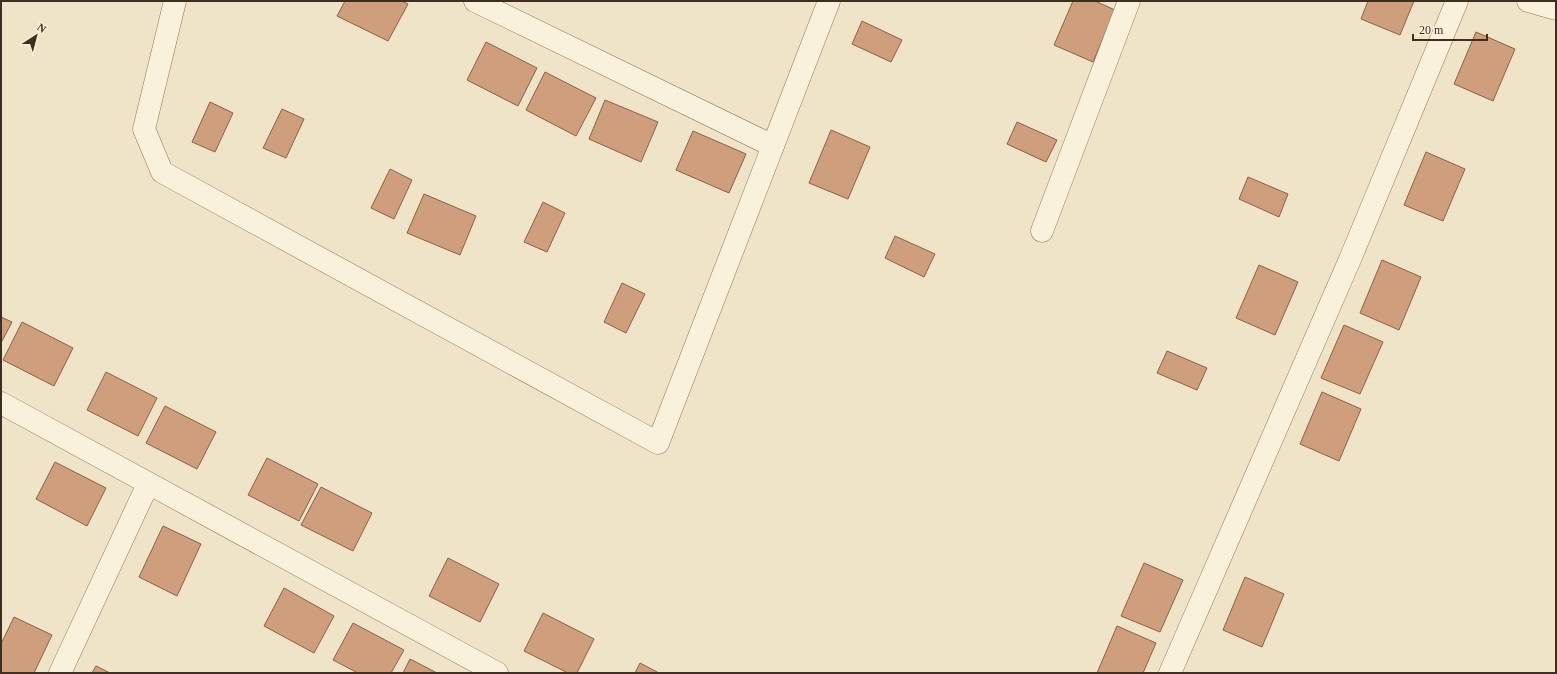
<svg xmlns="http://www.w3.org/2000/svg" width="1557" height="674" viewBox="0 0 1557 674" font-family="Georgia,serif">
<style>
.building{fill:#cf9f7d;stroke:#8d5f41}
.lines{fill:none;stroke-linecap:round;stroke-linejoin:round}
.minor-casing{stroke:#8d765c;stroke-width:23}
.minor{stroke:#faf1dc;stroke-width:22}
</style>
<rect width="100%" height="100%" fill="#f0e4c8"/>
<g class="building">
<polygon points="345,1 402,1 408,4 388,41 337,16"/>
<polygon points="1073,1 1095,1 1115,10 1093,62 1054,45"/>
<polygon points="1368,1 1414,1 1400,35 1361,19"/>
<polygon points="862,21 902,40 891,62 852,44"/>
<polygon points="1476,32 1515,49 1493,101 1454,84"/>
<polygon points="486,42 537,68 518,106 467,80"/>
<polygon points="545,72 596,98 576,136 526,110"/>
<polygon points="605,100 658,122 641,162 589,139"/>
<polygon points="210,102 233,113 215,152 192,142"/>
<polygon points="282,109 304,119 286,158 263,148"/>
<polygon points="1017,122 1057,140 1046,162 1007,144"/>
<polygon points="831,130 870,147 848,199 809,183"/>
<polygon points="693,131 746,154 729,193 676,170"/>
<polygon points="1426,152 1465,169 1443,221 1404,205"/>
<polygon points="390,169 412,180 394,219 371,208"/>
<polygon points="1248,177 1288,194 1279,217 1239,199"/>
<polygon points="424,194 476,216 460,255 407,233"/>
<polygon points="543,202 565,213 547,252 524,242"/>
<polygon points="895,236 935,254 924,277 885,258"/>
<polygon points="1382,260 1421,277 1399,330 1360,313"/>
<polygon points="1259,265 1298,282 1275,335 1236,318"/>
<polygon points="622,283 645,294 626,333 604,322"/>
<polygon points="1,317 12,322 1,343"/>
<polygon points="22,322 73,348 54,386 3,360"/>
<polygon points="1344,325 1383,342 1360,394 1321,378"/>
<polygon points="1167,351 1207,368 1197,390 1157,373"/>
<polygon points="106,372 157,398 138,436 87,410"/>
<polygon points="1322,392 1361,409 1339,461 1300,444"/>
<polygon points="165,406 216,432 197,469 146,443"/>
<polygon points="267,458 318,484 299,521 248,495"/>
<polygon points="55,462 106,488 87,526 36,499"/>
<polygon points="321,487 372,513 353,551 301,525"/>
<polygon points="163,526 201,544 177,596 139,577"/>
<polygon points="448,558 499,584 480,622 429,596"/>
<polygon points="1144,563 1183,580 1160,632 1121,616"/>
<polygon points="1245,577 1284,594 1262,647 1223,630"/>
<polygon points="284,588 334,616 314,653 264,626"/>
<polygon points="543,613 594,639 577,673 568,673 524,651"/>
<polygon points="14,617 52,635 34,673 1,673 1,644"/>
<polygon points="353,623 404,650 391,673 358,673 333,660"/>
<polygon points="1117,626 1156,643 1143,673 1097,673"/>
<polygon points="410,659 437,673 403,673"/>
<polygon points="640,663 659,673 635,673"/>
<polygon points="96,666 110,673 92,673"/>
</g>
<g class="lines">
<defs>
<g id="minor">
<polyline points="175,1 144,129 162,172 658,443 829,1"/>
<polyline points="475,1 773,146"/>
<polyline points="1528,1 1556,9"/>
<polyline points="1042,231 1129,1"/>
<polyline points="1,403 497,673"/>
<polyline points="60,673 148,484"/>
<polyline points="1170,673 1351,257 1457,1"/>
</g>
</defs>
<use href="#minor" class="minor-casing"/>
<use href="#minor" class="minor"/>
</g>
<rect width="1557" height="674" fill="none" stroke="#3d2e20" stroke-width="4"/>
<g transform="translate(36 36) rotate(36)" stroke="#f7eed8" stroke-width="3" paint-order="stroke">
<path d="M0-3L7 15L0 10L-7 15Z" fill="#3d2e20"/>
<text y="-6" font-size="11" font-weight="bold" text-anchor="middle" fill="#3d2e20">N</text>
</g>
<path d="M1413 34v6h74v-6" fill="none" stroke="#3d2e20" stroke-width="2"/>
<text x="1419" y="34" font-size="12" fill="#3d2e20" stroke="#f7eed8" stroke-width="3" paint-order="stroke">20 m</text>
</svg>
